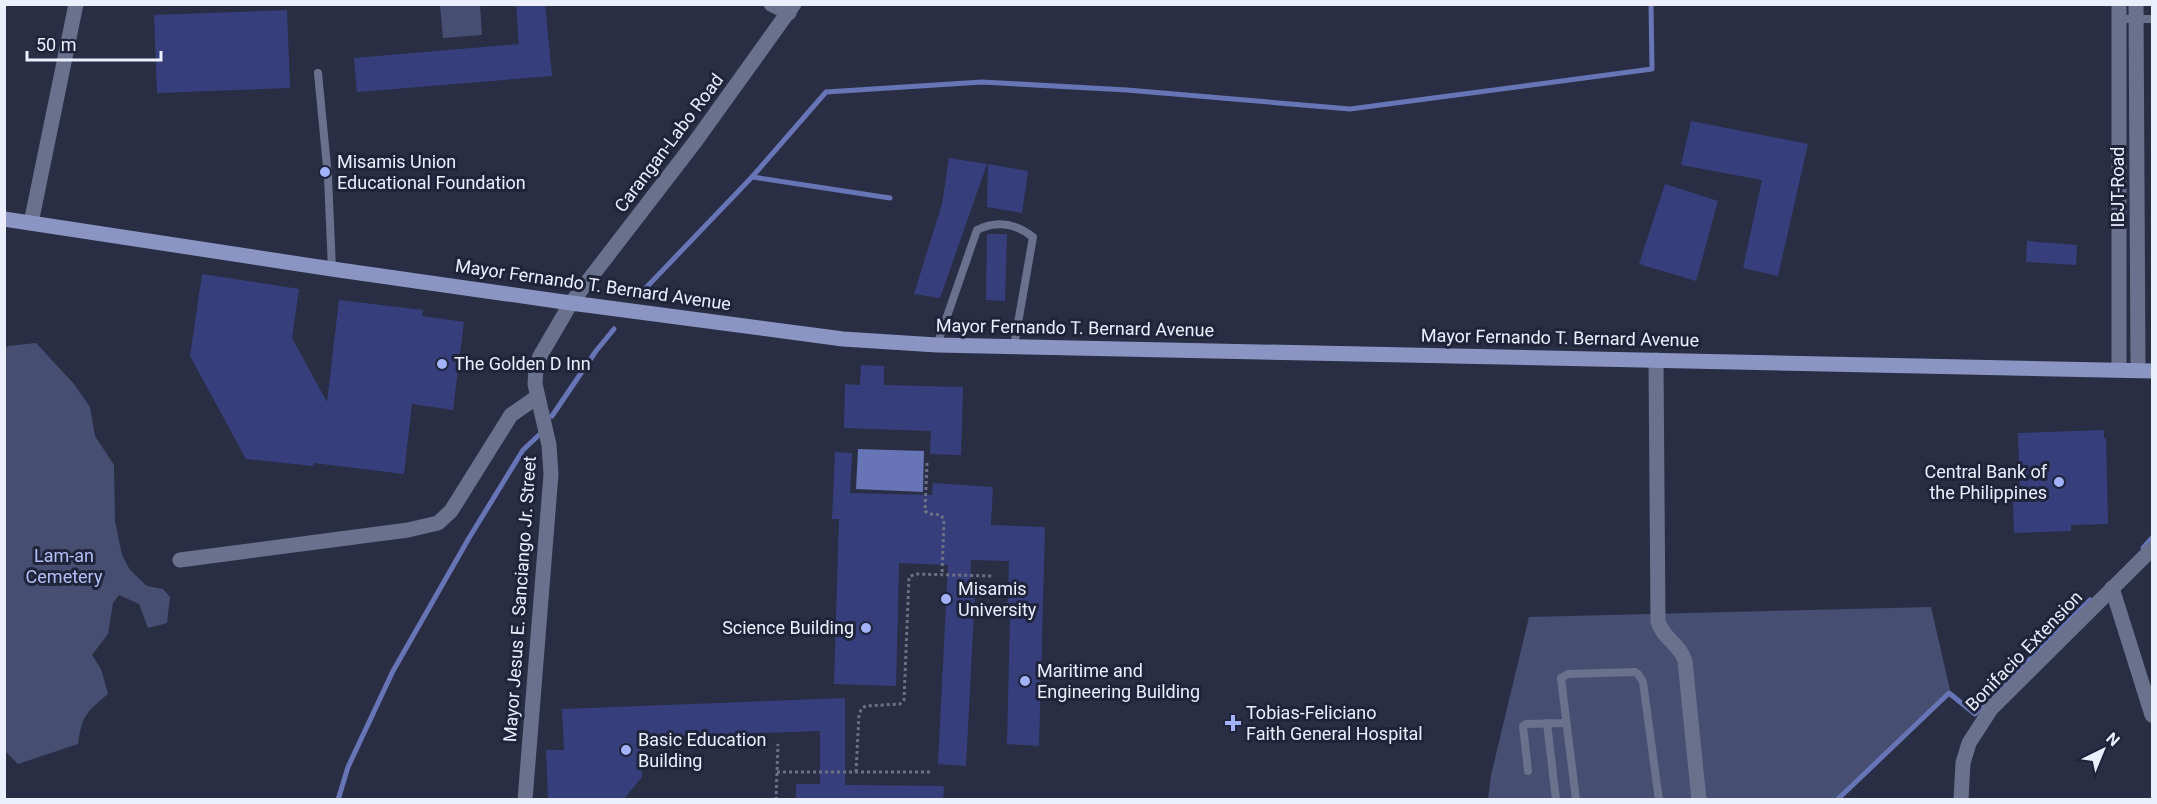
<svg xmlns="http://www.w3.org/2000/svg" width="2157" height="804" viewBox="0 0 2157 804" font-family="Roboto,sans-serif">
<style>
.green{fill:#464e72}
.water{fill:#6774b5}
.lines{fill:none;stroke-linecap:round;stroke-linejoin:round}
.stream{stroke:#6774b5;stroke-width:5}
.building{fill:#363f7c}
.path{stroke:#6b7084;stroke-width:3;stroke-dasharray:3 3;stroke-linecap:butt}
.service{stroke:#6a718d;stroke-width:8}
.minor{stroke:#6a718d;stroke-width:15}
.tertiary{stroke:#6a718d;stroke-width:15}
.secondary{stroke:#8a95c3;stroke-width:15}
.poi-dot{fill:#a2b2fd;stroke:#1f243a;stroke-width:2}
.labels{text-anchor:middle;stroke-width:6;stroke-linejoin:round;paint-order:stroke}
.street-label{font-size:18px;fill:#ebeffe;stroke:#1f243a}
.poi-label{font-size:18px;fill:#ebeffe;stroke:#1f243a;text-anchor:start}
.park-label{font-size:18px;fill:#b2bff6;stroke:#1f243a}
</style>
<rect width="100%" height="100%" fill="#292e45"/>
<g class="green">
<polygon points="440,5 480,5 482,35 443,38"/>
<path d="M36 343 74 384 90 407 95 436 114 465 115 521 122 555 130 570 147 586 163 589 170 597 167 623 148 628 139 604 119 595 113 603 108 634 92 655 101 669 108 694C86 712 82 716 78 744L18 764 4 750V351L8 346Z"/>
<polygon points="1931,607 1950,690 1836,799 1488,800 1491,775 1529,617"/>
</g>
<polygon class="water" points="858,449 924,451 923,492 856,489"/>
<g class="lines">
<g class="stream">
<polyline points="752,177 826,92 982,82 1127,90 1350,109 1652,69 1651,4"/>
<polyline points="641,293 752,177 890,198"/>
<polyline points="552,416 596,351 614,329"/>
<polyline points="2143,548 2152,538"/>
<polyline points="338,800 348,767 393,671 469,538 523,450 540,434"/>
<polyline points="1837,800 1949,693 1975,714 2090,600"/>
</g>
</g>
<g class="building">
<polygon points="516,4 545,4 552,76 357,92 354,58 519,44"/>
<polygon points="287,10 290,88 157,93 154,15"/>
<polygon points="1691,121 1808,144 1778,276 1743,268 1762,180 1681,165"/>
<polygon points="949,158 987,164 940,298 914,294 942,204"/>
<polygon points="988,164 1028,171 1022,213 987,207"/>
<polygon points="1665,184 1718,201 1696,281 1639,264"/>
<polygon points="987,234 1007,234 1005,301 986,300"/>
<polygon points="2027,241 2077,245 2076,265 2026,262"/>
<polygon points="202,274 299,289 292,338 327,402 339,300 423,310 422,316 464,322 453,410 412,404 404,474 314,463 313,466 246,459 190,356"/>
<polygon points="861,365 884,366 884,385 963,387 961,455 930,454 931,431 844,428 845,384 860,385"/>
<polygon points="2104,430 2104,438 2106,438 2108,524 2071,525 2071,531 2014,533 2013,500 2020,500 2018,433"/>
<polygon points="835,452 852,453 850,493 932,495 933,483 993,487 991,525 1045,527 1039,746 1007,744 1010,618 1005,618 1006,602 1008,602 1009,561 971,560 970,592 975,592 966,766 938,764 948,565 899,563 896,686 834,684 839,519 832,519"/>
<polygon points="845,698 845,785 944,786 943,800 796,800 796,784 820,784 820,731 640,737 642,777 623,800 548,800 546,750 564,750 562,709"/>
</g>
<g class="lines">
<g class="path">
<polyline points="927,463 925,511 929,514 941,515 944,520 942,574"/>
<polyline points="777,772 932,772"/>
<polyline points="856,772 859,714 862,708 866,706 900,704 904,700 909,577 915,574 993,576"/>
<polyline points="776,800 778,744"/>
</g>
<g class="service">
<polyline points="2119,19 2152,19"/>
<polyline points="318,73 328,177 332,269"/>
<path d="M937 345 977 230C997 220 1015 223 1033 237L1014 346"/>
<polyline points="1547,723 1556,800"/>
<polyline points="1528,771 1523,726 1526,724 1566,723"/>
<polyline points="1576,800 1561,678 1568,674 1635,672 1638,674 1643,682 1659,800"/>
</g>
<g class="minor">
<polyline points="771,4 789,13"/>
<polyline points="2136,4 2138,369"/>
<polyline points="31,223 76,4"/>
<path d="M1656 360 1658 621C1662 638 1680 644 1685 661L1699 800"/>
<polyline points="2119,369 2119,4"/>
<polyline points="180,560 408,530 438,523 451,511 511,415 537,397"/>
<polyline points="2112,588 2152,715"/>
</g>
<g class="tertiary">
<polyline points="525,800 551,474 549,445 535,384 536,369 540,356 571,303 695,142 794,4"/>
<polyline points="1961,800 1963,763 1969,743 1991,709 2152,549"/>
</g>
<polyline class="secondary" points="4,219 332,269 571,303 843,339 937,345 2152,371"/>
</g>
<g class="poi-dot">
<circle cx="325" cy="172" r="6"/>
<circle cx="442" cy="364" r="6"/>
<circle cx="2059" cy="482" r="6"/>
<circle cx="946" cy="599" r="6"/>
<circle cx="866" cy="628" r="6"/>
<circle cx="1025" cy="681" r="6"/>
<path d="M1230 714h6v6h6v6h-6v6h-6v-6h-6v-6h6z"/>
<circle cx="626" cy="750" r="6"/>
</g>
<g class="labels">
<g class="street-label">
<text transform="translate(669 143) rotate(-53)" y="6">Carangan-Labo Road</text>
<text transform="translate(2118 187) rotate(-90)" y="6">IBJT-Road</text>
<text transform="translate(593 285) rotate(8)" y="6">Mayor Fernando T. Bernard Avenue</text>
<text transform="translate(1075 328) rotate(1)" y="6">Mayor Fernando T. Bernard Avenue</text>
<text transform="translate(1560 338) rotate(1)" y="6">Mayor Fernando T. Bernard Avenue</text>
<text transform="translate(520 599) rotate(-86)" y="6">Mayor Jesus E. Sanciango Jr. Street</text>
<text transform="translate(2024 651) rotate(-46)" y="6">Bonifacio Extension</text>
</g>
<g class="poi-label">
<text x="337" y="168">Misamis Union<tspan x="337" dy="21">Educational Foundation</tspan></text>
<text x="454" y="370">The Golden D Inn</text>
<text x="2047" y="478" text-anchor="end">Central Bank of<tspan x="2047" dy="21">the Philippines</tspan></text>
<text x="958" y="595">Misamis<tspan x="958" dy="21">University</tspan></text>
<text x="854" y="634" text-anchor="end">Science Building</text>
<text x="1037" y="677">Maritime and<tspan x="1037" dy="21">Engineering Building</tspan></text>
<text x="1246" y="719">Tobias-Feliciano<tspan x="1246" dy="21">Faith General Hospital</tspan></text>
<text x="638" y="746">Basic Education<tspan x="638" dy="21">Building</tspan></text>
</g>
<g class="park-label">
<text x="64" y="562">Lam-an<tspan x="64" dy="21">Cemetery</tspan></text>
</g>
</g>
<rect width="2157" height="804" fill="none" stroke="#ebeffe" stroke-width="12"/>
<g transform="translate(2103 750) rotate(43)" stroke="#1f243a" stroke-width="4.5" paint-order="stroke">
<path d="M0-4.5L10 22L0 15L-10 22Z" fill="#ebeffe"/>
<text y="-9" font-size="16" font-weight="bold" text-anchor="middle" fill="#ebeffe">N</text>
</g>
<path d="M27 51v9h134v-9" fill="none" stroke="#ebeffe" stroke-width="3"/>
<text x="36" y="51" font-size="18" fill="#ebeffe" stroke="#1f243a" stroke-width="4.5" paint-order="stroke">50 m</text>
</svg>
